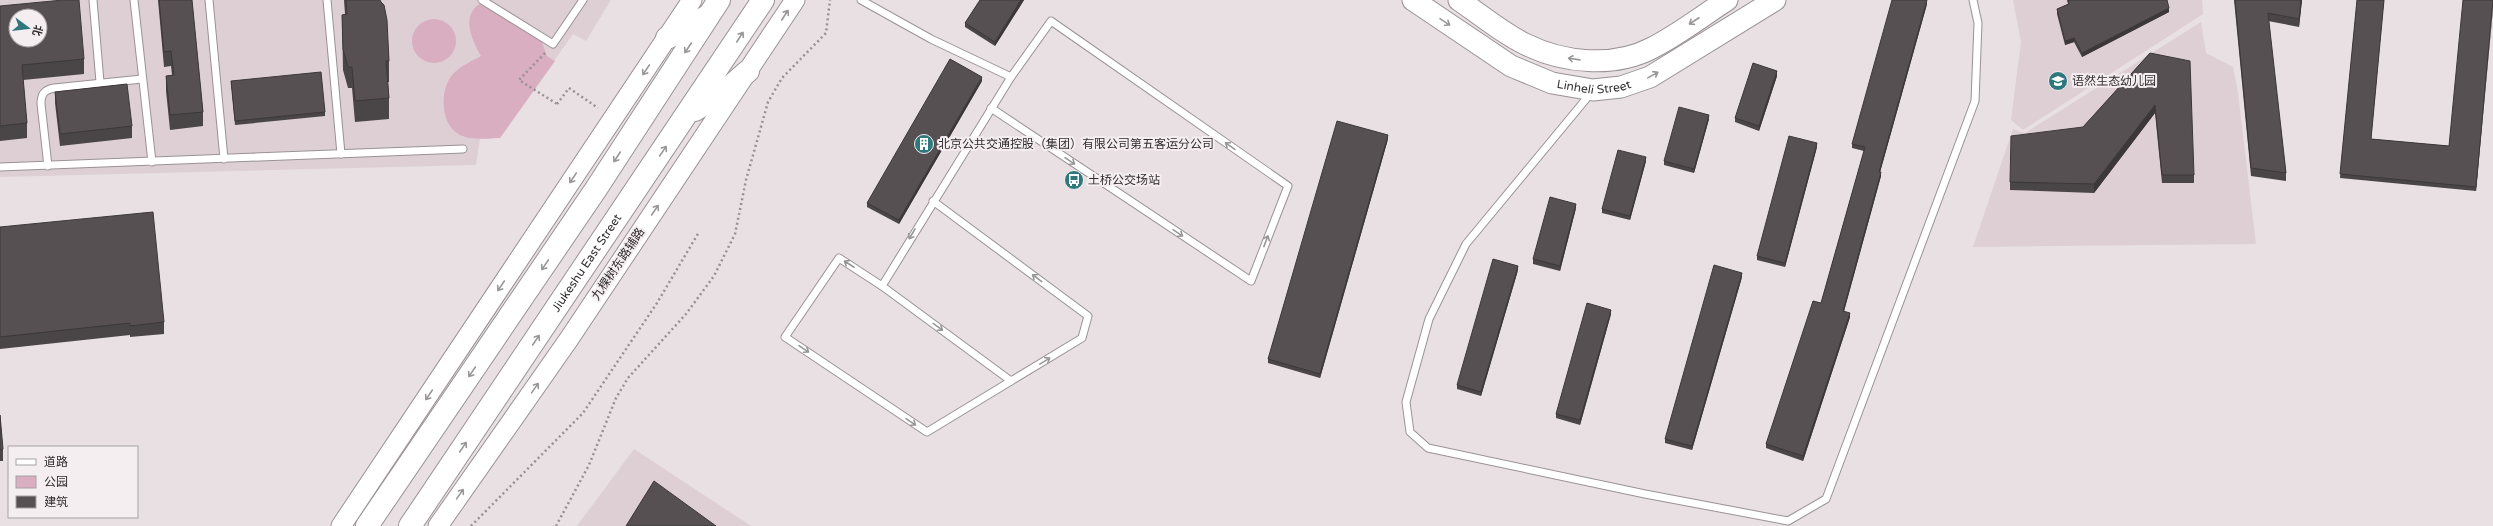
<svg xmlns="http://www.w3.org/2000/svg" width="2493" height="526" viewBox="0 0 2493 526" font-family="'Varela Round','Noto Sans SC',sans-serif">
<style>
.built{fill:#decfd5;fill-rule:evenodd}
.green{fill:#d9aec1}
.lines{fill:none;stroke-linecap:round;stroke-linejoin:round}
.lane-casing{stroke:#999295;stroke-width:9}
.secondary-casing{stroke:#999295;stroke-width:21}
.primary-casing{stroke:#999295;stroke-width:23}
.highway-casing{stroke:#999295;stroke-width:24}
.path{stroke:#969193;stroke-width:2.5;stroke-dasharray:2 3;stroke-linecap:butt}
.lane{stroke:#fff;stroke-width:7}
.secondary{stroke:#fff;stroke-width:19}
.primary{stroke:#fff;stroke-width:21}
.highway{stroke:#fff;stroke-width:22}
.path-bridge{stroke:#969193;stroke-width:2.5;stroke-dasharray:2 3;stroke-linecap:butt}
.wall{fill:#4a4547}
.shaded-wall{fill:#3c3839}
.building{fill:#565052;stroke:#3c3839;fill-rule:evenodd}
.oneway{stroke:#989696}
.labels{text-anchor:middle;stroke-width:4;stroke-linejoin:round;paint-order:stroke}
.poi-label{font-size:12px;fill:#302d2e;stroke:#f5eef1;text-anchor:start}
.street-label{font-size:12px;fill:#302d2e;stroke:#f5eef1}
</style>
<rect width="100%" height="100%" fill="#e8e0e3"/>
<g class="built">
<path d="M0 0H611L586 41 573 34 500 138 480 139 476 165 0 177ZM16 16H40V40H16Z"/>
<polygon points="2013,0 2202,0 2203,14 2023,130 2011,120 2021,42"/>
<polygon points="2201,22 2206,53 2233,67 2238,93 2256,244 1973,247 2013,129 2025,133"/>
<polygon points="634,449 751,526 577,526"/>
</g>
<g class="green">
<path d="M481 3 541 40 547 56 555 61 500 138C487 138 472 141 460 135 440 126 439 89 453 74 460 66 472 61 481 56 472 41 460 15 481 3Z"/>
<circle cx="434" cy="41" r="22"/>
</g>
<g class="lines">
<defs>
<g id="lane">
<polyline points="93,0 100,82"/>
<polyline points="134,0 152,162"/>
<polyline points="209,0 224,159"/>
<polyline points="327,0 341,154"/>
<polyline points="482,0 553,44 583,0"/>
<polyline points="861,0 931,39 1011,77 882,286 1011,381 1082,338 1088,316 933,201"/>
<polyline points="1591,93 1466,244 1429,319 1406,402 1410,432 1428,448 1645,494 1788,521 1826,499 1975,101 1978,23 1973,0"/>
<polyline points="991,108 1251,281 1288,186 1051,21 1011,77"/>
<path d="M48 166 41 104C41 94 44 90 54 88L142 79"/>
<polyline points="0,167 463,149"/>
<polyline points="882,286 839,258 785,337 927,432 1011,381"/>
</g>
<g id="secondary">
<polyline points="341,526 692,0"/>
<polyline points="438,526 569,339 795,0"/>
</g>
<g id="primary">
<path id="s1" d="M1413 0 1511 66 1552 83 1593 90 1621 87 1650 77 1775 0"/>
<path d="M1459 0C1481 15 1502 33 1525 44 1563 63 1614 68 1652 48 1678 35 1702 16 1727 0"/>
</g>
<g id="highway">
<polyline points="667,38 708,16"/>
<polyline points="695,110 724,92 748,71"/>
<polyline points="367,526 596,189 719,0"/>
<path id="s2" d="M410 526 763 0"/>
</g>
</defs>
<use href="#lane" class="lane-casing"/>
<use href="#secondary" class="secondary-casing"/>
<use href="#primary" class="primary-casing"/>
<use href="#highway" class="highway-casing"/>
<g class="path">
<polyline points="545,53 519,80 557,104"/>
<polyline points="471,526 583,413 657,303 699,232"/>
<polyline points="556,526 589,465 616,398 628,378 686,314 714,276 735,234 746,180 768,102 782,78 826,33 830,0"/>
</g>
<use href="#lane" class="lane"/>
<use href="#secondary" class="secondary"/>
<use href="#primary" class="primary"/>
<use href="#highway" class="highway"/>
<polyline class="path-bridge" points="557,104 569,88 598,108"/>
</g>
<g class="wall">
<polygon points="158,0 192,0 203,112 203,126 170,130 166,91 166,76 172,75 171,66 164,67"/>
<polygon points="344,0 380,0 389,61 389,82 388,82 389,98 389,119 355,122 352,88 348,88 343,70 342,15 345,14"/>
<polygon points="980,0 1024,0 995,46 965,27 965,23"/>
<polygon points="2067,0 2167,0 2169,12 2082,57 2074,42 2065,45 2057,14 2057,9 2068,4"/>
<polygon points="2234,0 2302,0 2299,27 2268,21 2286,173 2286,181 2251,176"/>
<polygon points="2357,0 2384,0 2371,139 2449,146 2493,0 2476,191 2340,178"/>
<polygon points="1927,4 1880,172 1881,176 1844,311 1850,317 1803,461 1766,448 1766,444 1821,303 1864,151 1852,148 1852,144"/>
<polygon points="0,6 84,59 84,74 23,80 27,123 27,138 0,141"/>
<polygon points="2150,53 2194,175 2194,183 2162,183 2155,113 2094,193 2010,190 2010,182 2083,127"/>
<polygon points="1777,76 1759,131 1735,122 1735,118"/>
<polygon points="231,81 325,112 325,116 235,125"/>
<polygon points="982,81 899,224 867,207 867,203"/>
<polygon points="55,92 132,126 132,138 60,146 55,103"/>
<polygon points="1709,119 1694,173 1664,165 1664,161"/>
<polygon points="1388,139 1320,378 1268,363 1268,359"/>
<polygon points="1817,147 1785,267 1757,260 1757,256"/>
<polygon points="1646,161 1630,220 1602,213 1602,209"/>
<polygon points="1576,208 1560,271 1533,264 1533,259"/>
<polygon points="0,227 164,322 164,334 130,337 130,335 0,349"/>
<polygon points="1518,270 1481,396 1457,389 1457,385"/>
<polygon points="1742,277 1692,450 1665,443 1665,439"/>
<polygon points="1611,314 1580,425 1556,418 1556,414"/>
<polygon points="0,415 3,449 3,461 0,461"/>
</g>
<g class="shaded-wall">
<polygon points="1021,0 1024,0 995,46 995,42"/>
<polygon points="1927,0 1927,4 1879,176 1879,172"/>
<polygon points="2301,0 2302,0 2299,27 2299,19"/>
<polygon points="2493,5 2493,9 2476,191 2476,187"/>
<polygon points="2169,8 2169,12 2082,57 2082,53"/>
<polygon points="2074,38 2074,42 2065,45 2065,41"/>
<polygon points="1777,71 1777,76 1759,131 1759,126"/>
<polygon points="982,77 982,81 899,224 899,220"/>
<polygon points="2155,105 2155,113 2094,193 2094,184"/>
<polygon points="1709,115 1709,119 1694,173 1694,169"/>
<polygon points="1388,135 1388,139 1320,378 1320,374"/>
<polygon points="1817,143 1817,147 1785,267 1785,263"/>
<polygon points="1646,157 1646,161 1630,220 1630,216"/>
<polygon points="1881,172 1881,176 1843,315 1843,311"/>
<polygon points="1576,204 1576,208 1560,271 1560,266"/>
<polygon points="1518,266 1518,270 1481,396 1481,392"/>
<polygon points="1742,273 1742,277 1692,450 1692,446"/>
<polygon points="1611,310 1611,314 1580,425 1580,420"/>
<polygon points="1850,313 1850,317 1803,461 1803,456"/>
</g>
<g class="building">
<path d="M63 0H79L84 59 22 65 27 123 0 126V6ZM16 16H40V40H16Z"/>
<polygon points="159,0 192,0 203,112 170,115 166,76 174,75 171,51 164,52"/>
<polygon points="346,0 380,0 381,2 384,5 387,20 389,61 386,61 389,98 355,101 352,67 348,67 343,49 342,15 347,14"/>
<polygon points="980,0 1021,0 995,42 965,23"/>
<polygon points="1892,0 1927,0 1879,172 1881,172 1843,311 1850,313 1803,456 1766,444 1813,301 1821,303 1865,147 1852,144"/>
<polygon points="2068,0 2167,0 2169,8 2082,53 2074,38 2065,41 2057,9 2069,4"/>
<polygon points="2235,0 2301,0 2299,19 2268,13 2286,173 2251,168"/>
<polygon points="2357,0 2384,0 2371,139 2449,146 2463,0 2493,0 2476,187 2340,174"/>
<polygon points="2150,53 2190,61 2194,175 2162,175 2155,105 2094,184 2010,182 2011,136 2083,127"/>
<polygon points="950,59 982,77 899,220 867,203"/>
<polygon points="1753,63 1777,71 1759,126 1735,118"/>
<polygon points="321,72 325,112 235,121 231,81"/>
<polygon points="127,84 132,126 60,134 55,92"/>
<polygon points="1679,107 1709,115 1694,169 1664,161"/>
<polygon points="1337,121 1388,135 1320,374 1268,359"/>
<polygon points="1789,136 1817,143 1785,263 1757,256"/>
<polygon points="1618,150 1646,157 1630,216 1602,209"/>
<polygon points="1550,197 1576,204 1560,266 1533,259"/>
<polygon points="153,212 164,322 130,326 130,323 0,337 0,227"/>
<polygon points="1493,259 1518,266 1481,392 1457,385"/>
<polygon points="1714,265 1742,273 1692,446 1665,439"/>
<polygon points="1587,303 1611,310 1580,420 1556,414"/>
<polygon points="0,415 3,449 0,450"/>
<polygon points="654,481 716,526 626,526"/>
</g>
<defs><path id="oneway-shaft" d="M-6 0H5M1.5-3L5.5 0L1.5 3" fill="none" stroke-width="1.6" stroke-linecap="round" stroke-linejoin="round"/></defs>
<g class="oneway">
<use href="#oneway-shaft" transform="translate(785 15) rotate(-57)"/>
<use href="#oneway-shaft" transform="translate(1694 21) rotate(147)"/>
<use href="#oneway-shaft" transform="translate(1445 22) rotate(34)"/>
<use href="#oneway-shaft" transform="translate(740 37) rotate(-57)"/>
<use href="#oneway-shaft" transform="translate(688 48) rotate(123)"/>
<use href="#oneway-shaft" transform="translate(1574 59) rotate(-172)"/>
<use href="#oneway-shaft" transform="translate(646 70) rotate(124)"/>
<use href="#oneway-shaft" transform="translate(1653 75) rotate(-29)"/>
<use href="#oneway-shaft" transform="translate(1230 146) rotate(-145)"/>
<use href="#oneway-shaft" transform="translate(663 151) rotate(-56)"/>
<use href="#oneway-shaft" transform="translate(617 157) rotate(123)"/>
<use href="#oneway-shaft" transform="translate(1070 161) rotate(34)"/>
<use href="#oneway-shaft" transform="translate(573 178) rotate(124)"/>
<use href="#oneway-shaft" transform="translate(655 210) rotate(-56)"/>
<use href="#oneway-shaft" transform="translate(1178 233) rotate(34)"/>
<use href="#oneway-shaft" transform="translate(912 234) rotate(121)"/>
<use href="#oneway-shaft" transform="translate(1266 241) rotate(-69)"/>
<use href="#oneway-shaft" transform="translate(849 264) rotate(-147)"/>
<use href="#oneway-shaft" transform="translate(545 265) rotate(124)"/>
<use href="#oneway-shaft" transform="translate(1037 278) rotate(-143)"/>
<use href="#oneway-shaft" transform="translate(501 286) rotate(124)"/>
<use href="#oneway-shaft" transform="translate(938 327) rotate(36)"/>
<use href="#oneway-shaft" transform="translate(536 340) rotate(-56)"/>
<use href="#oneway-shaft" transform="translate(804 349) rotate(34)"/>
<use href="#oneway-shaft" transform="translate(1045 361) rotate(-31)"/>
<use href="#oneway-shaft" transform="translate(472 372) rotate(124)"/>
<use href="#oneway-shaft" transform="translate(535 388) rotate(-55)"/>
<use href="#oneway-shaft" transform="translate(429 395) rotate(124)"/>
<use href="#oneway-shaft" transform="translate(911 422) rotate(34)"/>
<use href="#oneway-shaft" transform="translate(463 447) rotate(-56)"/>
<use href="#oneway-shaft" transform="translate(460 494) rotate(-55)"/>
</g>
<defs>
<symbol id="school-disc" viewBox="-11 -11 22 22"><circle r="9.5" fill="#2f787d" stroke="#f5eef1"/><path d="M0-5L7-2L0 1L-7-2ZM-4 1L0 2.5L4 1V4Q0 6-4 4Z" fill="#fff"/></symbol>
<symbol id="building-disc" viewBox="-11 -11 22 22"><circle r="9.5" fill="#2f787d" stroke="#f5eef1"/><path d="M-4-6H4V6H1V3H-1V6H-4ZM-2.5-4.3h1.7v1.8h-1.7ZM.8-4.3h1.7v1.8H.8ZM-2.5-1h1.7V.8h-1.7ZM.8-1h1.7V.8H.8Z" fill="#fff"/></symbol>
<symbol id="bus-disc" viewBox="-11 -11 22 22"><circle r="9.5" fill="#2f787d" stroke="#f5eef1"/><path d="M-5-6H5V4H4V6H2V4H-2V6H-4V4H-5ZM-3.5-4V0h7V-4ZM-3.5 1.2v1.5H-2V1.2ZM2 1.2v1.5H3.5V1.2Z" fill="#fff"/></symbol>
</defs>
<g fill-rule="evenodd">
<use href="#school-disc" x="2047" y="70" width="22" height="22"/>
<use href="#building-disc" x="913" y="133" width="22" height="22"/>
<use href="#bus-disc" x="1063" y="169" width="22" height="22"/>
</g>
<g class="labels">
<g class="poi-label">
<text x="2072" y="85">语然生态幼儿园</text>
<text x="938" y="148">北京公共交通控股（集团）有限公司第五客运分公司</text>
<text x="1088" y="184">土桥公交场站</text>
</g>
<g class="street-label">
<text dy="4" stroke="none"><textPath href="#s1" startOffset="205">Linheli Street</textPath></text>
<text dy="4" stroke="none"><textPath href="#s2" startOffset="317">Jiukeshu East Street</textPath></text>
<text transform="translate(618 264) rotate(-56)" y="4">九棵树东路辅路</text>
</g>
</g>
<rect x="8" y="446" width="130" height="72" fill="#f5eef1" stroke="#a6a1a3"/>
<rect x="16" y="459" width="20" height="6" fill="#ffffff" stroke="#a6a1a3"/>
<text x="44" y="466" font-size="12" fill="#302d2e">道路</text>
<rect x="16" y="476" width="20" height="12" fill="#d9aec1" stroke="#a6a1a3"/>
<text x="44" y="486" font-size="12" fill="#302d2e">公园</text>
<rect x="16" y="496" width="20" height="12" fill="#565052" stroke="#a6a1a3"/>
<text x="44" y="506" font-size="12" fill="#302d2e">建筑</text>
<g transform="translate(28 28) rotate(105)"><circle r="19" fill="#f5eef1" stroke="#a6a1a3"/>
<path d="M0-3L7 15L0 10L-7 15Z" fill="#2f787d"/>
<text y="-6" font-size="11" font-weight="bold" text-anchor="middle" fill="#302d2e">北</text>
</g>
</svg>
